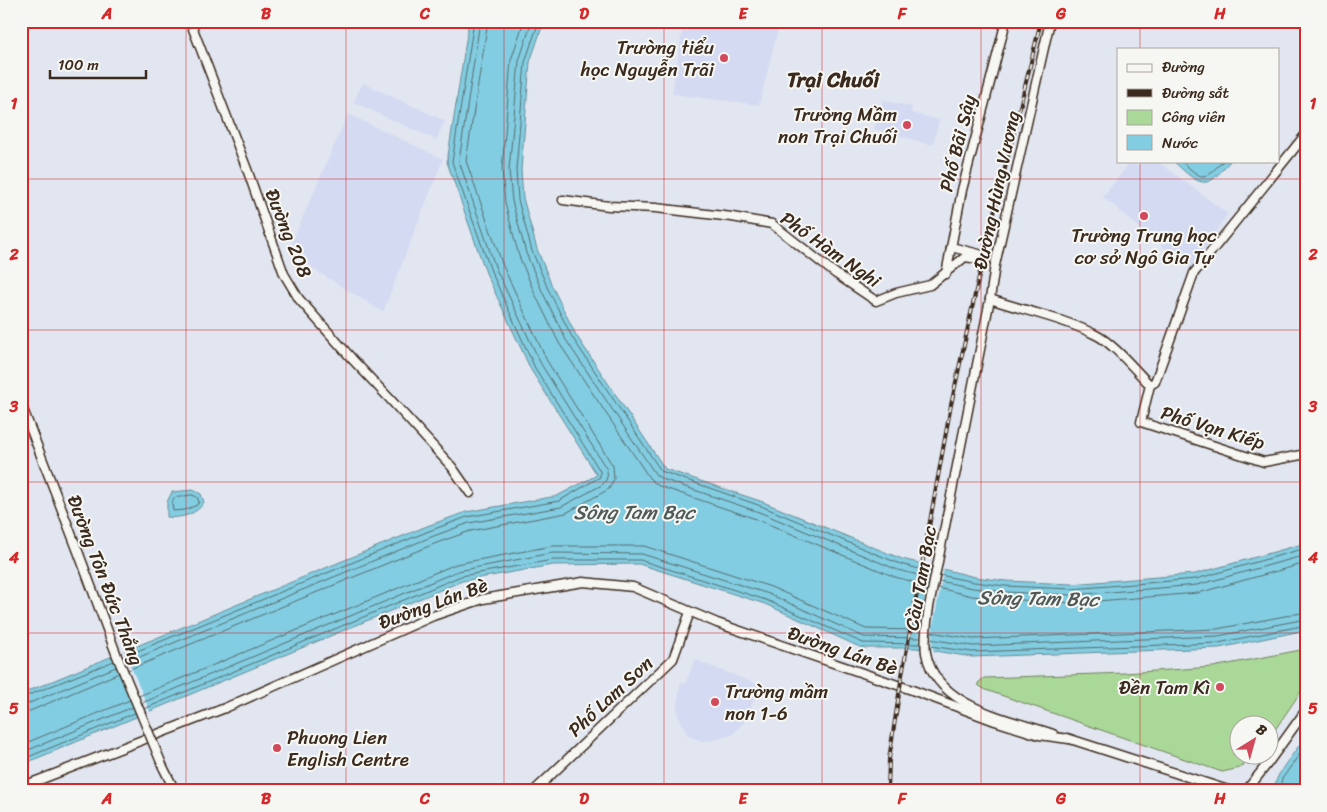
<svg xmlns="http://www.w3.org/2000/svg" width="1327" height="812" viewBox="0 0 1327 812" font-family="Sriracha,sans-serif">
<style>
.built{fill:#d4daf1}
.green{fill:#a9d898;stroke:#72815b}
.water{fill:#82cde2;stroke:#668c94}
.pier{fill:#e2e6f1}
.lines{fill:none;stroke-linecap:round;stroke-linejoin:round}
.shore{stroke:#576b6c;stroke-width:1}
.secondary-tunnel{stroke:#c1c0c7;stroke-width:8;stroke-dasharray:8 4;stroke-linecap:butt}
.secondary-casing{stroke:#3b2a1e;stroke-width:11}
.secondary{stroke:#f6f6f2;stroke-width:8}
.rail-casing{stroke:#3b2a1e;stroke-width:4}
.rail{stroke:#f6f6f2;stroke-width:2;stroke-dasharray:5.5;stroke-linecap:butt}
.secondary-bridge-casing{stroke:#3b2a1e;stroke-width:11;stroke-linecap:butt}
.secondary-bridge{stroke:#f6f6f2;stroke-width:8}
.grid{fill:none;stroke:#d62828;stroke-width:1;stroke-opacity:0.55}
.poi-dot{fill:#d1495b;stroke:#f6f6f2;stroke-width:2}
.labels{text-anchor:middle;stroke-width:4;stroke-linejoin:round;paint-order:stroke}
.poi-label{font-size:19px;fill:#3b2a1e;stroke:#f6f6f2;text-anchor:end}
.street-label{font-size:19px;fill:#3b2a1e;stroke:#f6f6f2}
.water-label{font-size:20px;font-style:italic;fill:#505b59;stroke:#f6f6f2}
.quarter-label{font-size:21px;font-weight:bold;fill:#3b2a1e;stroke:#f6f6f2}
.neatline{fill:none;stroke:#d62828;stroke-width:2}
.grid-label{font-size:16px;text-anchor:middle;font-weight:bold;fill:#d62828}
</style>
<rect width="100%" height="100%" fill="#e2e6f1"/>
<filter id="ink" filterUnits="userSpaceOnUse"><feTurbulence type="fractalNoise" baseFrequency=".02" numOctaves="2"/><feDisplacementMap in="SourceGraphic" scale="10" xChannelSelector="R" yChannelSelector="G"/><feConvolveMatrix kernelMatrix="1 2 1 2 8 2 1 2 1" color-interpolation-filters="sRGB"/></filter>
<g filter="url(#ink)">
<g class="built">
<polygon points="684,21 780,21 759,105 672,94"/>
<polygon points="363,83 445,121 436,140 353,102"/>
<polygon points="883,100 912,107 911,113 939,120 933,145 874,129"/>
<polygon points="348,114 443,159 383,312 313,269 292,242"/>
<polygon points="1131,161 1138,166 1142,161 1157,161 1228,214 1190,269 1103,197"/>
<polygon points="695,660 759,685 747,719 733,734 715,740 702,741 688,736 678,715 677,704 681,682 685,684"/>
</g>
<polygon class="green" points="1306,649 1306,684 1270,737 1270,724 1240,724 1240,754 1257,755 1240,768 1222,772 986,690 978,685 978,683 984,678 1125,673 1213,667"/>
<g class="water">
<polygon points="469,21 544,21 530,62 521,170 523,198 537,249 552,286 576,335 665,469 763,502 902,559 975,577 1006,581 1071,584 1195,574 1306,543 1306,630 1219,648 972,657 916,648 862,648 765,604 639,564 553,565 462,581 21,765 21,694 427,526 466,512 557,496 597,475 531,370 486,273 447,162"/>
<path d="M1173 161H1230C1225 167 1217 177 1210 181 1197 187 1182 168 1173 161Z"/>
<path d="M193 490 201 494 204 502C198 514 180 519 167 517V502L172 492Z"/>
<path d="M1303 745 1306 746V791H1274C1275 774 1289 760 1298 747Z"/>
</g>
<g class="pier">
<polygon points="931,565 944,568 933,626 932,645 935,654 922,652 919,639 920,622"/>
<polygon points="123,648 151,714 138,720 111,654"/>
</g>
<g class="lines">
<g class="shore">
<polyline points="524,21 511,60 502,170 505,203 519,256 535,294 559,343 650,479 659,486 756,519 895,577 928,586"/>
<polyline points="532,21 519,61 509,170 512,201 526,253 542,291 566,340 656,475 662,479 759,512 898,570 930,578"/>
<polyline points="539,21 525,62 516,170 518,200 532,251 548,289 572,337 661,471 761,506 900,564 931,572"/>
<path d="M1181 161C1203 180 1202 182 1223 161"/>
<polygon points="192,495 197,497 199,502 197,505 185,510 173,511 172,503 174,498"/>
<polyline points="940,575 974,582 1005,586 1071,589 1196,579 1306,548"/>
<polyline points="939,581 973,588 1005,592 1072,595 1197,585 1306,555"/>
<polyline points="938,588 972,596 1004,599 1072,603 1198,593 1306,563"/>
<polyline points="931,632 973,639 1217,629 1306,612"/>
<polyline points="930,639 973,646 1218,636 1306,619"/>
<polyline points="930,646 972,652 1218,643 1306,625"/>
<polyline points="123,657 429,531 467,517 559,501 600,477 600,471 535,368 491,271 452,162 474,21"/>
<path d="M125 663 431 537 469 523 561 507 602 485C607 480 609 475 606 468L541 364 496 269 459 161 480 21"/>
<polyline points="128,670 434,544 470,531 566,513 609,489 614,479 613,466 547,361 503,266 466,161 488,21"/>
<polyline points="139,696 456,564 552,546 644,546 771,587 866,629 921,630"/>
<polyline points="21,698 114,661"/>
<polyline points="142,703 458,571 552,553 642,554 769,594 864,637 920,638"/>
<polyline points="21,705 27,704 116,667"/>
<polyline points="144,709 461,576 553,560 640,560 766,600 863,643 920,644"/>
<polyline points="21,712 30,711 119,673"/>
<polyline points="21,745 130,700"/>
<polyline points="21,753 133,707"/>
<polyline points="21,760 135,713"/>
<polyline points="1279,791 1282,779 1301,752 1306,750"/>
</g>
<g class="secondary-tunnel">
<polyline points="979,254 989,257"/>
<polyline points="978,259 987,262"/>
</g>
<defs>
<g id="secondary">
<polyline points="190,21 248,172 284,274 299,299 353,360 389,398 452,467 470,493"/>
<path d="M1050 21 995 265 990 299 929 607C927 622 924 638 926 653 936 708 1010 719 1053 734"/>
<polyline points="563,200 609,206 656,208 732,217 772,224 836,274 876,301 896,293 930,285 965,257 978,259"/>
<polyline points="951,247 979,254"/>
<polyline points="946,274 962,190 1006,21"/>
<path d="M990 299C1025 311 1063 318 1096 335 1113 343 1136 371 1150 385L1141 422 1264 462 1306 454"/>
<polyline points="1150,385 1155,382 1194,273 1306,134"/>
<polyline points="21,404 79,554"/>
<polyline points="1067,738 1231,791"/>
<polyline points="163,767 175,791"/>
<polyline points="21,787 225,708 433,616 483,599 583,582 633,587 717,623 912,690 995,721 1039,735 1069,739"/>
<polyline points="534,791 673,659 690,612"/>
<polyline points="1246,791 1268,763 1306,710"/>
</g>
</defs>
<use href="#secondary" class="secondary-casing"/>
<use href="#secondary" class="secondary"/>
<defs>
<polyline id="rail" points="888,791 889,759 901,681 951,405 983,258 1041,21"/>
</defs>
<use href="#rail" class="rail-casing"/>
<use href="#rail" class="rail"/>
<defs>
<polyline id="secondary-bridge" points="79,554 117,656 163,767"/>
</defs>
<use href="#secondary-bridge" class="secondary-bridge-casing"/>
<use href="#secondary-bridge" class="secondary-bridge"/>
</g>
</g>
<path class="grid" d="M186 21V791M346 21V791M504 21V791M664 21V791M822 21V791M981 21V791M1140 21V49M1140 161V791M21 179H1306M21 330H1306M21 482H1306M21 633H1306"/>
<g class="poi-dot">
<circle cx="724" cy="58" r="5"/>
<circle cx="907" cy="125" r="5"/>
<circle cx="1144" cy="216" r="5"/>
<circle cx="1220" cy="687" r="5"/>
<circle cx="715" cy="702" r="5"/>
<circle cx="277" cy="748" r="5"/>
</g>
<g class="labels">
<g class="poi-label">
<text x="714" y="54">Trường tiểu<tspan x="714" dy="22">học Nguyễn Trãi</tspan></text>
<text x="897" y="121">Trường Mầm<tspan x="897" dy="22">non Trại Chuối</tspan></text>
<text x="1144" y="242" text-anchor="middle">Trường Trung học<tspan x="1144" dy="22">cơ sở Ngô Gia Tự</tspan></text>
<text x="1210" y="694">Đền Tam Kì</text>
<text x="725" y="698" text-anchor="start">Trường mầm<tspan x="725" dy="22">non 1-6</tspan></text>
<text x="287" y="744" text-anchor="start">Phuong Lien<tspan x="287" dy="22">English Centre</tspan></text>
</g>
<g class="street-label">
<text transform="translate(957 143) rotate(-76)" y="7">Phố Bãi Sậy</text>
<text transform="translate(996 190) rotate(-78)" y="7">Đường Hùng Vương</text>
<text transform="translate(289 233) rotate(68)" y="7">Đường 208</text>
<text transform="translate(831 249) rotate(35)" y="7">Phố Hàm Nghi</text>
<text transform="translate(1213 427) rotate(17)" y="7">Phố Vạn Kiếp</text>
<text transform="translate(920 578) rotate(-80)" y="7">Cầu Tam Bạc</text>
<text transform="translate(106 580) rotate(69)" y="7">Đường Tôn Đức Thắng</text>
<text transform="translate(433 603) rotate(-20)" y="7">Đường Lán Bè</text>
<text transform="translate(843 650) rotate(19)" y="7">Đường Lán Bè</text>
<text transform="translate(610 696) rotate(-43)" y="7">Phố Lam Sơn</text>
</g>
<g class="water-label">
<text x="634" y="519">Sông Tam Bạc</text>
<text transform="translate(1038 598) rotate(1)" y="7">Sông Tam Bạc</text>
</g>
<g class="quarter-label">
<text x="833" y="87">Trại Chuối</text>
</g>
</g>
<rect width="1327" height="812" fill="none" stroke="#f6f6f2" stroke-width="55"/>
<rect x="1117" y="48" width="162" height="115" fill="#f6f6f2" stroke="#aba49d"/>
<rect x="1127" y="64" width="25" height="8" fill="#f6f6f2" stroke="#aba49d"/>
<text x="1162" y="72" font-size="15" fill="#3b2a1e">Đường</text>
<rect x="1127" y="89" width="25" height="8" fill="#3b2a1e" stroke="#aba49d"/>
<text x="1162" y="98" font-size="15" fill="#3b2a1e">Đường sắt</text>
<rect x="1127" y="110" width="25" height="15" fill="#a9d898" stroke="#aba49d"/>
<text x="1162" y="122" font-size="15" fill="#3b2a1e">Công viên</text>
<rect x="1127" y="135" width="25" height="15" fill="#82cde2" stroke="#aba49d"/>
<text x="1162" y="148" font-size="15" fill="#3b2a1e">Nước</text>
<g transform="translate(1254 740) rotate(37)"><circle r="24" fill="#f6f6f2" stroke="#aba49d"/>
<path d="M0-4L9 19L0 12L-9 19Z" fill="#d1495b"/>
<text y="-8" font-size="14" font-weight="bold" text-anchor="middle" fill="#3b2a1e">B</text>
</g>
<path d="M50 70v8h96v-8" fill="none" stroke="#3b2a1e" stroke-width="2.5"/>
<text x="58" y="70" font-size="15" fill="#3b2a1e" stroke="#f6f6f2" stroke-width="4" paint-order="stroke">100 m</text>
<rect x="28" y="28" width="1272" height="756" class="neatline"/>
<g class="grid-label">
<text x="107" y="19">A</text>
<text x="266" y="19">B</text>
<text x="425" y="19">C</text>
<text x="584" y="19">D</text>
<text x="743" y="19">E</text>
<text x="902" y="19">F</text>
<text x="1061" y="19">G</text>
<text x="1220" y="19">H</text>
<text x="14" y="109">1</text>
<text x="1313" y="109">1</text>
<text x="14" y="260">2</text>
<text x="1313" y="260">2</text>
<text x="14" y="412">3</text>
<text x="1313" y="412">3</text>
<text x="14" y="563">4</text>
<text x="1313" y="563">4</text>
<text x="14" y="714">5</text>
<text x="1313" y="714">5</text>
<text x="107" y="804">A</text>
<text x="266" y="804">B</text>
<text x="425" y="804">C</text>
<text x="584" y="804">D</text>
<text x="743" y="804">E</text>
<text x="902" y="804">F</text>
<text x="1061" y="804">G</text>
<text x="1220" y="804">H</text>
</g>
</svg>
